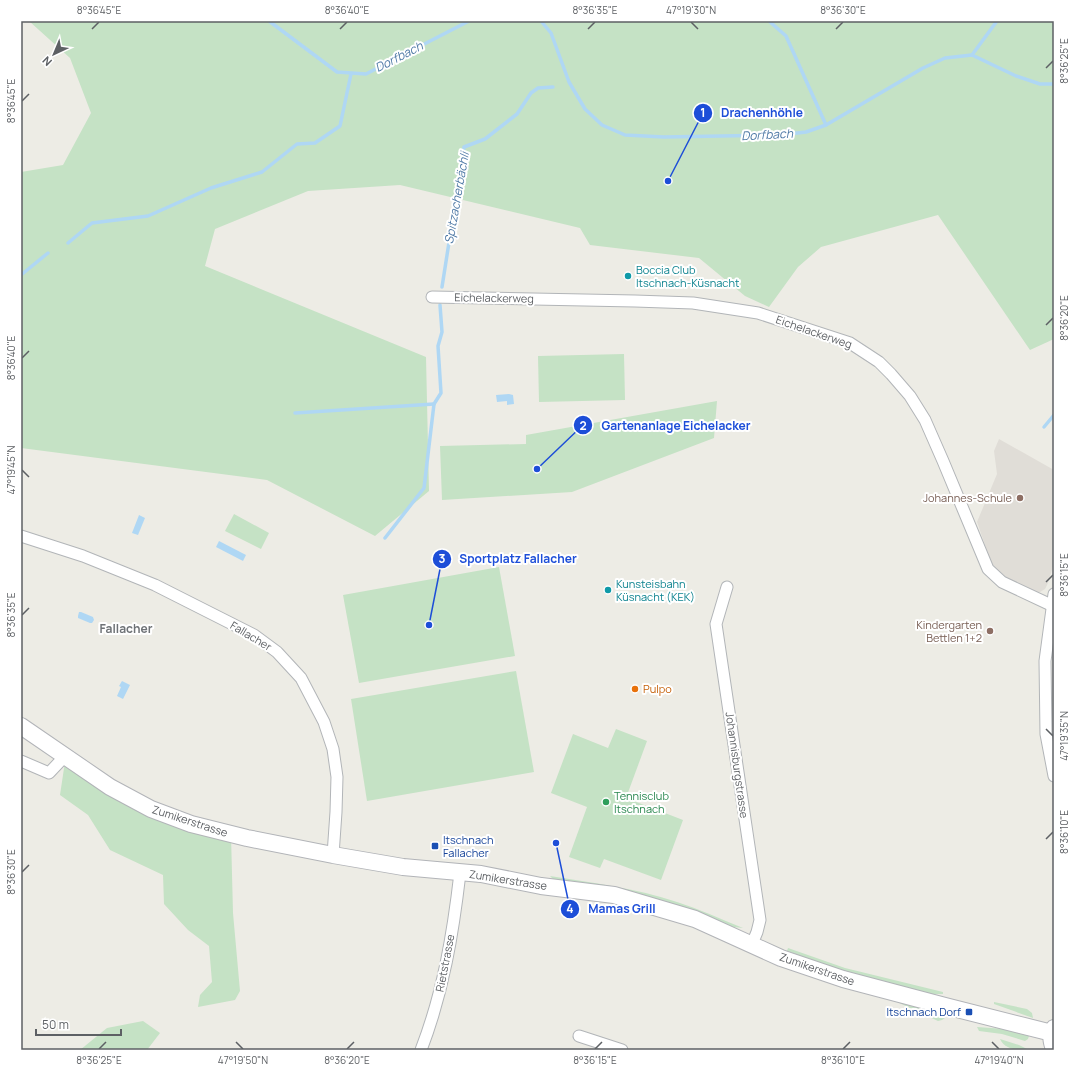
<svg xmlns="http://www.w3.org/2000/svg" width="1075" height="1071" viewBox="0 0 1075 1071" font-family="Manrope,sans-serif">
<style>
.education{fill:#e0ddd7}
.green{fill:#c5e2c5}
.water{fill:#afd7f4}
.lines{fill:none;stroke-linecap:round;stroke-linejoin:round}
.stream{stroke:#afd7f4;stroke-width:3.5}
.street-casing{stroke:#b2b5b8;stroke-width:13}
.secondary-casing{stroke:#b2b4b8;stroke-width:18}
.street{stroke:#fff;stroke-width:11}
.secondary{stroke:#fff;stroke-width:16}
.ticks{fill:none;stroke:#5d6064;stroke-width:1.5}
.culture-dot{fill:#0f9aa8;stroke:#fff;stroke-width:1.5}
.education-dot{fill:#8d6e63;stroke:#fff;stroke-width:1.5}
.food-dot{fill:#e8710a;stroke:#fff;stroke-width:1.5}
.leisure-dot{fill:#2e9e5b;stroke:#fff;stroke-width:1.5}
.transit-dot{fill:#1a4fb4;stroke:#fff;stroke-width:1.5}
.labels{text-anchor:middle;stroke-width:4;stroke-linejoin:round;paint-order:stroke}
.culture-label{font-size:11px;fill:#0d838f;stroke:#fff;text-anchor:start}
.street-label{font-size:11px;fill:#5d6064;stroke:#fff}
.education-label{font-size:11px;fill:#785e54;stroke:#fff;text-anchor:end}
.food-label{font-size:11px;fill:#c56008;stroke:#fff;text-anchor:start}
.leisure-label{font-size:11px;fill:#27864d;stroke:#fff;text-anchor:start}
.transit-label{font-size:11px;fill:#164399;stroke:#fff;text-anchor:start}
.water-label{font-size:12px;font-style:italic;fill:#4d78a5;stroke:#fff}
.neighbourhood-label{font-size:12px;font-weight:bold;fill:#6e7276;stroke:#fff}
.leader{fill:none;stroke:#1d4ed8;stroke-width:1.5}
.callout-dot{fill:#1d4ed8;stroke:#fff;stroke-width:1.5}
.mark-label{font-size:12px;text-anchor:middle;font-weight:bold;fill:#fff}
.callout-label{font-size:12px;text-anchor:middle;font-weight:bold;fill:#1d4ed8;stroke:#fff;stroke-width:4;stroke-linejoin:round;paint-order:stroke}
.neatline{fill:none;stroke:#5d6064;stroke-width:1.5}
.ticks-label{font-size:10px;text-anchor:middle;fill:#5d6064}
</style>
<rect width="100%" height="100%" fill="#edece5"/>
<polygon class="education" points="999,439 1054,470 1054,563 1048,583 1045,589 1040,592 1032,592 1004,579 991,562 977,522 997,474 994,451"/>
<g class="green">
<polygon points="29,21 1054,21 1054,339 1030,350 938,215 821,247 798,267 769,307 745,296 699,258 590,245 580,228 400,185 308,191 215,229 205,266 426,357 429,491 375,536 267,480 21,448 21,172 63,165 91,113 70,58"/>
<polygon points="624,354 625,400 539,402 538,356"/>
<polygon points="717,401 714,438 572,492 442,500 440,446 526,444 526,435"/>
<polygon points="234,514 269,533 261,549 225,531"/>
<polygon points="499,567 515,656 359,683 343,595"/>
<polygon points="516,671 534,772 367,801 351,699"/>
<polygon points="616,729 647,741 626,798 683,820 661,880 604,859 600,868 569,857 587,807 551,793 573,734 608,748"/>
<polygon points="66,755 110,787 231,835 233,913 240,991 235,1000 198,1007 200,995 212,982 209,946 188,930 164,904 163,875 110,850 88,815 60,795"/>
<path d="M550 876C592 883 636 888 677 902 699 909 721 919 743 928L734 927 691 910 659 900 620 890 554 880Z"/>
<polygon points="788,948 845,968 943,992 943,994 930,994 841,970 787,951"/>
<polygon points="895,1001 910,1003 945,1018 942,1020 938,1021"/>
<polygon points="994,1002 1027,1009 1032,1013 1033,1018 994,1004"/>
<polygon points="143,1021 160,1033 147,1050 80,1050 107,1028"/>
<polygon points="977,1027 1005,1029 1029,1036 1028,1039 1025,1041 1002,1034 979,1031"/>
<path d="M1000 1039 1019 1045 1029 1050C1018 1050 1005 1050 1000 1039Z"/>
</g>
<g class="water">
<polygon points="509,394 513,395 514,404 507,405 507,401 497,402 496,395"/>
<polygon points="139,515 145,518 138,535 132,533"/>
<polygon points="219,541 246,555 243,561 216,547"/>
<polygon points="79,612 81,612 93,617 94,620 92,623 90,623 78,618 78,616"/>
<polygon points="122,681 130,685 123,699 117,696 121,687 119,686"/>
</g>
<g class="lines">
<g class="stream">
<polyline points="269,21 337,72 366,74 469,21"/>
<polyline points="541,21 551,33 569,82 585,109 602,125 625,135 664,137 780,135 806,132 826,125 923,68 945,58 972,55 1016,76 1040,84 1054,84"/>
<polyline points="769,21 786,36 826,125"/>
<polyline points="972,55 997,21"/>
<polyline points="68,243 92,223 148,216 211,188 262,172 297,144 315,143 340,126 351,74"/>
<polyline points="21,275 48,253"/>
<polyline points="442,287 464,147 485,139 517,114 531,93 538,88 553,87"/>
<polyline points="295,413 434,404"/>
<polyline points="1044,427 1054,415"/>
<polyline points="385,538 424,488 434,404 441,393 438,346 442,332 440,305"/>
</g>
<defs>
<g id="street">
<polyline points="432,297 635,301 693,303 758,313 850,343 879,362 891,374 910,396 925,420 943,461 988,569 1002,582 1051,605 1054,605"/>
<polyline points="21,536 83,556 155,585 254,635 277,652 301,678 324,722 333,749 337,777 336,812 333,855"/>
<polyline points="727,587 716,624 760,920 757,932 752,944"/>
<polyline points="1054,594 1045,661 1046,734 1054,776"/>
<polyline points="21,761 49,773 66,755"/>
<polyline points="579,1036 622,1050"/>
<path d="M421 1050C443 993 453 934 460 873"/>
</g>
<g id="secondary">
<polyline points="21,726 110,787 151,809 191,824 247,838 333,855 403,867 481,874 541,886 614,895 695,919 781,958 843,979 945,1006 1052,1033"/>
<path d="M1054 1028C1050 1035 1051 1041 1054 1049"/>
</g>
</defs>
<use href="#street" class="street-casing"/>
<use href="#secondary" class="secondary-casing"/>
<use href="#street" class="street"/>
<use href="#secondary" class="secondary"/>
</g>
<path class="ticks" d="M691 22 698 29M92 29 99 22M340 29 347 22M588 29 595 22M836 29 843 22M1046 68 1053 61M22 101 29 94M1046 325 1053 318M22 358 29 351M22 470 29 477M1046 582 1053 575M22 615 29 608M1046 729 1053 736M1046 839 1053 832M22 872 29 865M236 1042 243 1049M992 1042 999 1049M99 1049 106 1042M347 1049 354 1042M595 1049 602 1042M843 1049 850 1042"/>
<g class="culture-dot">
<circle cx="628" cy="276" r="4"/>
<circle cx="608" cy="590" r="4"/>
</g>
<g class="education-dot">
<circle cx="1020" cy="498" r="4"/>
<circle cx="990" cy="631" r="4"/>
</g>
<circle class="food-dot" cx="635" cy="689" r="4"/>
<circle class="leisure-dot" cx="606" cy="802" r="4"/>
<g class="transit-dot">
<rect x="431" y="842" width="8" height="8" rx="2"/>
<rect x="965" y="1008" width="8" height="8" rx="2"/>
</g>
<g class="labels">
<g class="culture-label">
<text x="636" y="274">Boccia Club<tspan x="636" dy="13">Itschnach-Küsnacht</tspan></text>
<text x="616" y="588">Kunsteisbahn<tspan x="616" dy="13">Küsnacht (KEK)</tspan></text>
</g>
<g class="street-label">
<text transform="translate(494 298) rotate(1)" y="4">Eichelackerweg</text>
<text transform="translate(814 332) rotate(19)" y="4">Eichelackerweg</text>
<text transform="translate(251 636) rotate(31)" y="4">Fallacher</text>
<text transform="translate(737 765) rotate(82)" y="4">Johannisburgstrasse</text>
<text transform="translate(190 821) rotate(18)" y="4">Zumikerstrasse</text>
<text transform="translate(508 880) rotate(9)" y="4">Zumikerstrasse</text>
<text transform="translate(445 963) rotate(-79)" y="4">Rietstrasse</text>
<text transform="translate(817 969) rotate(19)" y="4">Zumikerstrasse</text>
</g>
<g class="education-label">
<text x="1012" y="502">Johannes-Schule</text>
<text x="982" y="629">Kindergarten<tspan x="982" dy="13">Bettlen 1+2</tspan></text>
</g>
<g class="food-label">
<text x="643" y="693">Pulpo</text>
</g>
<g class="leisure-label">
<text x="614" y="800">Tennisclub<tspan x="614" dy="13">Itschnach</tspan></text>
</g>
<g class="transit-label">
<text x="443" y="844">Itschnach<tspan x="443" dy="13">Fallacher</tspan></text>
<text x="961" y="1016" text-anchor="end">Itschnach Dorf</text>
</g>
<g class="water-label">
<text transform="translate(399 57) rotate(-27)" y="4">Dorfbach</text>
<text transform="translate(767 135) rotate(-3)" y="4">Dorfbach</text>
<text transform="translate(457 198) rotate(-80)" y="4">Spitzacherbächli</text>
</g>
<g class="neighbourhood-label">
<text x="126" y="633">Fallacher</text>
</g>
</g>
<path class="leader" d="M668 181L703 113M537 469L583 425M429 625L442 559M556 843L570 909"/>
<g class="callout-dot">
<circle cx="668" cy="181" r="4"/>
<circle cx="537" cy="469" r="4"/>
<circle cx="429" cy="625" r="4"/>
<circle cx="556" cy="843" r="4"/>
<circle cx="703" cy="113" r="10"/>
<circle cx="583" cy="425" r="10"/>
<circle cx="442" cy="559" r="10"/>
<circle cx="570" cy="909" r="10"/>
</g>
<g class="mark-label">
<text x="703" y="117">1</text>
<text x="583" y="430">2</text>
<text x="442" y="563">3</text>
<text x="570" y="913">4</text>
</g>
<g class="callout-label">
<text x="762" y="117">Drachenhöhle</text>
<text x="676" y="430">Gartenanlage Eichelacker</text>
<text x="518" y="563">Sportplatz Fallacher</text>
<text x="622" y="913">Mamas Grill</text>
</g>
<rect width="1075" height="1071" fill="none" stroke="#ffffff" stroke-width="44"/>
<g transform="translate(54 54) rotate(224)" stroke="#ffffff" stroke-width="3" paint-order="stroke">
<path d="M0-3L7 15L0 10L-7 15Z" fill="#5d6064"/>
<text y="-6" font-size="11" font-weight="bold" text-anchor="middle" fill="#5d6064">N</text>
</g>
<path d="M36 1029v6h85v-6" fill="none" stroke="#5d6064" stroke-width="2"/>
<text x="42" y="1029" font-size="12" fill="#5d6064" stroke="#ffffff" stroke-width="3" paint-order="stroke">50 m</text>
<rect x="22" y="22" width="1031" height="1027" class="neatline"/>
<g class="ticks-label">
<text x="99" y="14">8°36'45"E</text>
<text x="347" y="14">8°36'40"E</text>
<text x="595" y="14">8°36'35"E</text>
<text x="691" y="14">47°19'30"N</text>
<text x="843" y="14">8°36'30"E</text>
<text transform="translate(1064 61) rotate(-90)" y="4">8°36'25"E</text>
<text transform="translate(11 101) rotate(-90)" y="4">8°36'45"E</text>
<text transform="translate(1064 318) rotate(-90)" y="4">8°36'20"E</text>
<text transform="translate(11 358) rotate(-90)" y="4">8°36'40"E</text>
<text transform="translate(11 470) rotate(-90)" y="4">47°19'45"N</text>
<text transform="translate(1064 575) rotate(-90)" y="4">8°36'15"E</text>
<text transform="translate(11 615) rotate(-90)" y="4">8°36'35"E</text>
<text transform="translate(1064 736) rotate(-90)" y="4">47°19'35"N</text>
<text transform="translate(1064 832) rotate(-90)" y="4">8°36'10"E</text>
<text transform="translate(11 872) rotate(-90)" y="4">8°36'30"E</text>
<text x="99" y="1064">8°36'25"E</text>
<text x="243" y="1064">47°19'50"N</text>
<text x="347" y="1064">8°36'20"E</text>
<text x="595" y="1064">8°36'15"E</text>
<text x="843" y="1064">8°36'10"E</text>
<text x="999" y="1064">47°19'40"N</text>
</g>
</svg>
